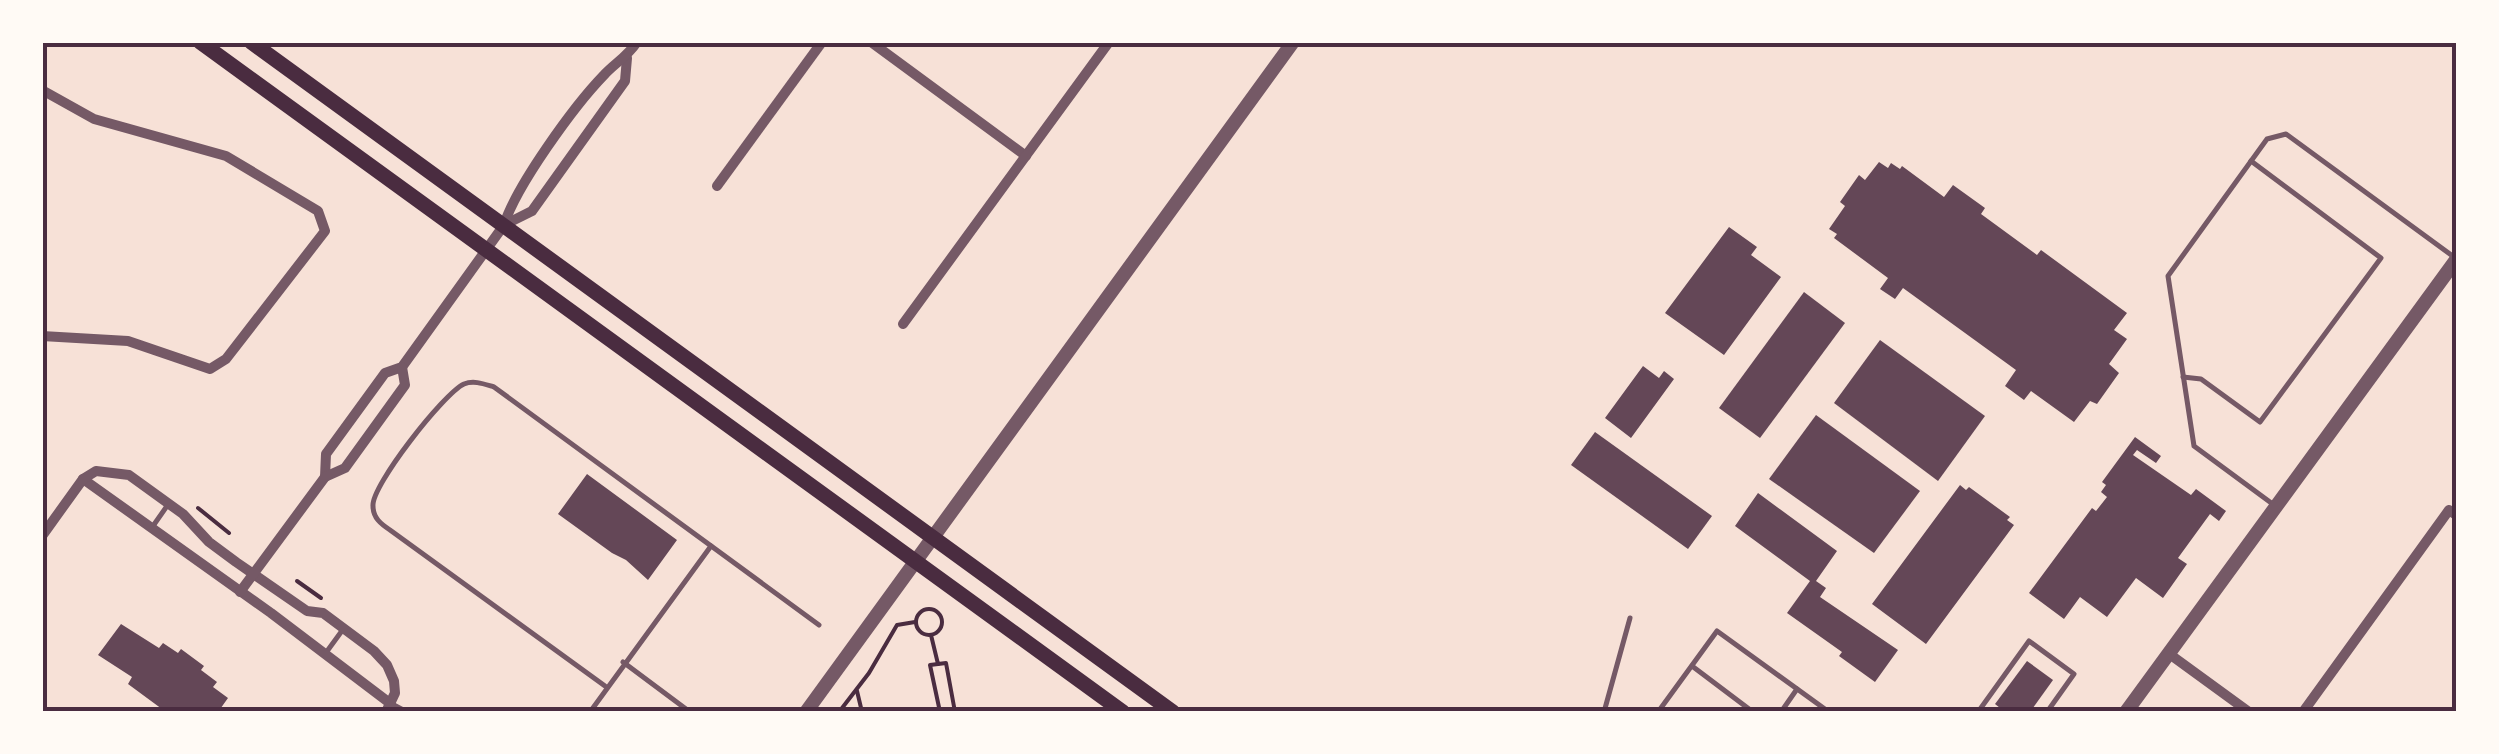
<svg xmlns="http://www.w3.org/2000/svg" width="2499" height="754" viewBox="0 0 2499 754" font-family="'Varela Round',sans-serif">
<style>
.building{fill:#644757}
.lines{fill:none;stroke-linecap:round;stroke-linejoin:round}
.path{stroke:#4a2c40;stroke-width:4}
.service{stroke:#755966;stroke-width:5}
.minor{stroke:#755966;stroke-width:10}
.tertiary{stroke:#755966;stroke-width:14}
.secondary{stroke:#4a2c40;stroke-width:15}
.neatline{fill:none;stroke:#4a2c40;stroke-width:4}
</style>
<rect width="100%" height="100%" fill="#f7e1d7"/>
<g class="building">
<polygon points="1879,162 1888,168 1891,163 1900,169 1902,166 1944,197 1953,185 1985,208 1981,214 2037,255 2041,250 2127,313 2114,330 2127,339 2109,364 2119,373 2097,404 2090,401 2074,422 2031,391 2024,400 2005,386 2016,370 1903,288 1895,299 1880,289 1888,278 1834,238 1837,234 1829,229 1845,206 1840,202 1859,175 1865,180"/>
<polygon points="1729,227 1757,247 1751,255 1781,277 1724,355 1665,313"/>
<polygon points="1804,292 1845,323 1760,438 1719,408"/>
<polygon points="1880,340 1985,416 1938,481 1834,403"/>
<polygon points="1643,366 1659,378 1664,371 1674,379 1631,438 1605,418"/>
<polygon points="1816,415 1920,491 1874,553 1769,479"/>
<polygon points="1595,432 1712,516 1688,549 1571,465"/>
<polygon points="2135,437 2161,456 2156,463 2137,450 2133,455 2191,495 2196,489 2226,511 2219,521 2210,514 2178,558 2187,564 2163,598 2136,578 2107,617 2080,597 2064,619 2029,593 2092,508 2096,511 2107,497 2101,492 2106,485 2102,482"/>
<polygon points="587,474 677,540 648,580 626,560 612,553 558,514"/>
<polygon points="1960,485 1966,490 1969,487 2010,517 2007,520 2014,525 1926,644 1872,604"/>
<polygon points="1758,493 1837,551 1816,581 1826,588 1820,597 1898,650 1875,682 1839,656 1842,652 1787,613 1810,581 1735,526"/>
<polygon points="121,624 159,648 163,643 178,653 181,649 204,666 201,670 217,682 213,687 228,698 218,712 166,712 128,684 132,677 98,655"/>
<polygon points="2027,661 2053,680 2030,712 2005,712 1995,704"/>
</g>
<g class="lines">
<g class="path">
<polyline points="198,508 229,533"/>
<polyline points="297,581 321,598"/>
<circle cx="929" cy="622" r="13"/>
<polyline points="931,635 938,664 946,663 955,712"/>
<polyline points="938,664 930,665 940,712"/>
<polyline points="857,691 862,712"/>
<polyline points="839,712 869,673 897,625 915,622"/>
<polyline points="1074,712 1079,709"/>
</g>
<g class="service">
<polyline points="2183,377 2201,379 2260,422 2381,258 2251,161"/>
<polyline points="2274,505 2194,446 2168,276 2267,139 2286,134 2454,257"/>
<polyline points="153,526 167,506"/>
<polyline points="325,654 344,628"/>
<polyline points="623,662 690,712"/>
<polyline points="1692,666 1753,712"/>
<path d="M605 686 390 530C381 524 373 518 373 506 371 486 444 393 464 384 474 380 484 384 494 387L819 625"/>
<polyline points="392,704 407,712"/>
<polyline points="590,712 711,546"/>
<polyline points="1604,712 1630,618"/>
<polyline points="1658,712 1717,631 1829,712"/>
<polyline points="1781,712 1797,689"/>
<polyline points="1978,712 2029,641 2074,674 2047,712"/>
</g>
<g class="minor">
<polyline points="871,42 1026,156"/>
<polyline points="42,90 94,119 226,156 318,211 325,231 226,359 210,369 128,341 42,336"/>
<polyline points="717,186 822,42"/>
<polyline points="504,225 532,211 625,81 627,58"/>
<polyline points="903,324 1109,42"/>
<path d="M325 477 326 454 385 373 402 367 504 225C516 186 574 106 604 75 615 63 627 57 637 42"/>
<polyline points="83,479 271,613 391,704"/>
<polyline points="42,536 83,479 96,471 129,475 183,514 209,542 236,562 307,611 323,613 374,651 387,665 394,681 395,693 386,712"/>
<polyline points="240,592 325,477 345,468 405,385 402,367"/>
<polyline points="2168,653 2249,712"/>
<polyline points="2303,712 2449,510 2456,515"/>
</g>
<g class="tertiary">
<polyline points="806,712 1293,42"/>
<polyline points="2126,712 2456,260"/>
</g>
<g class="secondary">
<polyline points="200,42 1123,712"/>
<polyline points="251,42 1173,712"/>
</g>
</g>
<rect width="2499" height="754" fill="none" stroke="#fffaf5" stroke-width="90"/>
<rect x="45" y="45" width="2409" height="664" class="neatline"/>
</svg>
